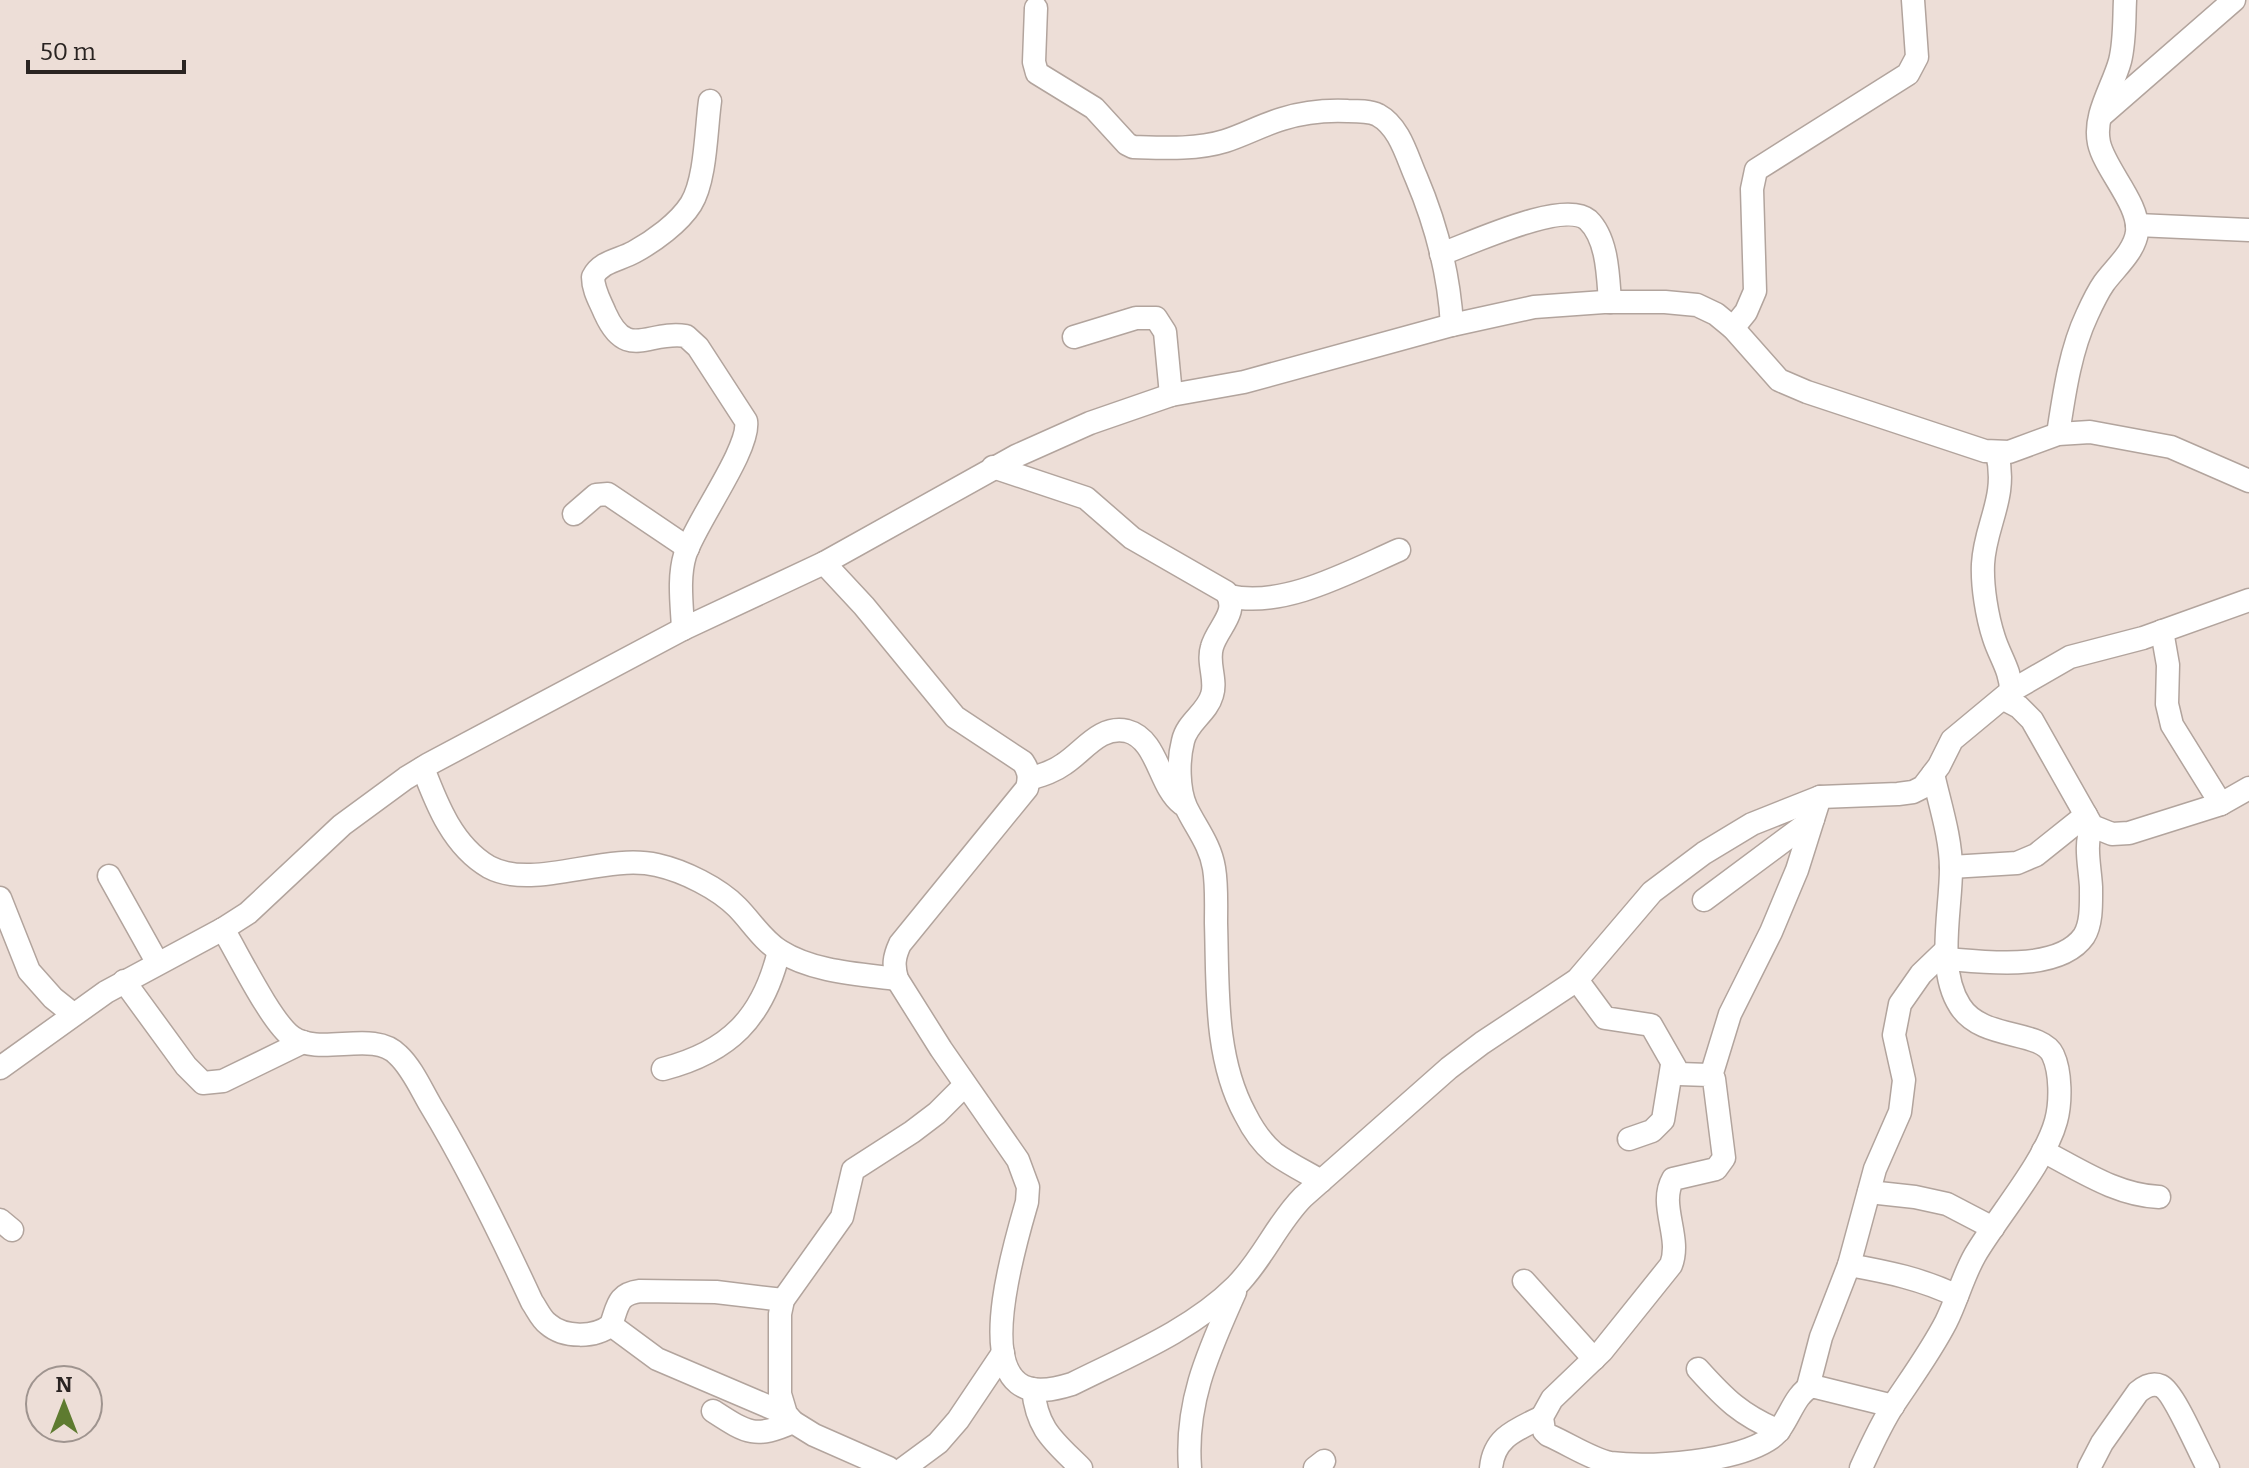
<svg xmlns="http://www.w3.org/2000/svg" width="2249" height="1468" viewBox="0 0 2249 1468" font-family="Bitter,serif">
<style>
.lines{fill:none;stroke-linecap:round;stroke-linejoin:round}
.minor-casing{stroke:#b2a49d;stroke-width:25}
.minor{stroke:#fff;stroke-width:22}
</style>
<rect width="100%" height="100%" fill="#edded7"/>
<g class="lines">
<defs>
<g id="minor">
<path d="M1036 8 1034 62 1037 73 1094 108 1127 144 1133 147C1163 148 1196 150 1225 141 1244 135 1262 125 1282 119 1304 112 1326 110 1348 111 1358 111 1370 111 1378 115 1400 127 1407 157 1416 177 1436 224 1449 274 1452 325"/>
<polyline points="2102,115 2234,0"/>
<polyline points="2137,225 2249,230"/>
<path d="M1441 254C1470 244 1564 199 1588 220 1608 239 1608 277 1610 302"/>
<polyline points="1733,328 1746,312 1755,291 1752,189 1756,170 1908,74 1917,57 1913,0"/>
<polyline points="1074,337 1136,318 1156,318 1165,332 1171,395"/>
<path d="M2058 434C2064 395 2070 351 2087 315 2092 304 2097 293 2104 283 2115 268 2135 251 2137 232 2140 204 2105 170 2099 143 2093 115 2113 87 2120 61 2125 41 2124 20 2125 0"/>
<path d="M993 467 1086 498 1132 538 1226 592C1240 612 1217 628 1212 647 1207 663 1217 680 1212 695 1207 713 1187 722 1183 741 1178 760 1178 789 1186 807 1196 828 1210 844 1214 868 1217 886 1216 905 1216 923 1218 986 1214 1057 1245 1114 1252 1128 1262 1143 1274 1153 1289 1164 1306 1172 1321 1181"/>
<polyline points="574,514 596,495 608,494 688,548"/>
<path d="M824 563 864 606 955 717 1023 762C1029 771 1030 777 1027 788L900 944C894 957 893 965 897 979L941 1049 1018 1160 1028 1187 1027 1202C1016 1240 981 1354 1018 1383 1033 1395 1056 1389 1072 1384 1128 1356 1192 1330 1236 1286 1263 1259 1277 1223 1303 1197L1449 1068 1482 1043 1577 980 1652 892 1704 853 1752 824 1820 797 1898 794 1913 792 1923 787 1939 766 1952 740 2011 691C2011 671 2000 657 1994 638 1987 617 1982 586 1983 564 1985 524 2008 498 1997 453"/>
<path d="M1229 596C1283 609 1351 571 1399 550"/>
<path d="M683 629C682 605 678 578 685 555 695 523 751 448 746 421L698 347 686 336C648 330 627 362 605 313 600 301 593 290 593 277 601 261 620 260 634 252 654 241 679 223 691 204 706 180 706 129 710 101"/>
<polyline points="2162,631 2168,665 2167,704 2172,725 2221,804"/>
<polyline points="2011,691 2070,657 2143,638 2249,600"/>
<polyline points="2004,699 2019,707 2032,720 2092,826 2112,834 2129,833 2221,804 2249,788"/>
<path d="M423 768C437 805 453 846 489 867 534 891 604 853 657 865 684 871 718 888 737 907 751 921 763 941 780 951 813 972 859 974 897 979"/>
<path d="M1029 779C1042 775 1053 772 1064 764 1084 751 1100 725 1127 731 1158 739 1159 787 1182 804"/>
<polyline points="1951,867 2017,863 2036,855 2086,815"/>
<polyline points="109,876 157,962"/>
<polyline points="0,898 29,971 53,998 73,1014"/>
<polyline points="1704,900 1813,819"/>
<path d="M223 929C238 954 271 1022 292 1037 320 1057 374 1029 398 1055 412 1068 421 1089 431 1106 469 1169 501 1235 532 1302 537 1309 541 1319 548 1324 564 1338 595 1338 611 1325 618 1306 617 1294 640 1291L716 1292 783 1300"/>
<path d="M1948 959C1985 962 2059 972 2084 936 2092 923 2091 903 2091 887 2090 867 2084 845 2092 826"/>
<path d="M1577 980 1605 1018 1651 1025 1679 1074 1709 1075 1714 1079 1724 1158 1716 1169 1673 1179C1658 1205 1682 1237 1671 1265L1602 1351 1552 1399 1542 1417 1544 1431 1548 1435C1569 1444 1589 1458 1610 1463 1651 1468 1737 1462 1771 1438 1789 1425 1792 1395 1812 1386L1893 1406"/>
<polyline points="124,981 186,1066 203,1083 223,1081 303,1042"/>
<polyline points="0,1068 106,992 223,929 248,913 342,825 406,778 429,764 683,629 824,563 1016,456 1090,423 1171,395 1244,382 1452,325 1534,307 1604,302 1665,302 1697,305 1716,314 1733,328 1779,380 1807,392 1985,451 2009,452 2058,434 2090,432 2171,447 2249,481"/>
<path d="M663 1069C729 1052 763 1018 779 951"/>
<polyline points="1711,1076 1730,1014 1771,932 1797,870 1820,797"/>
<polyline points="1629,1139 1652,1131 1663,1120 1672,1065"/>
<path d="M2043 1151C2080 1170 2116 1195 2159 1197"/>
<polyline points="1869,1192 1915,1197 1947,1204 1993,1228"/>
<polyline points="0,1220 12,1230"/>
<path d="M1849 1265C1888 1272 1922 1279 1957 1296"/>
<polyline points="1524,1281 1594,1359"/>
<polyline points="611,1325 657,1359 786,1414"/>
<path d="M1698 1369C1725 1399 1741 1415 1779 1431"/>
<polyline points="1808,1387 1821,1337 1849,1265 1875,1169 1900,1112 1904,1080 1894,1035 1900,1004 1921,974 1946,950"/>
<path d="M1033 1389C1037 1430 1054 1441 1081 1468"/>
<path d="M713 1411C747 1433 755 1439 793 1422"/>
<polyline points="889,1468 814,1435 793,1422 786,1414 780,1394 780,1314 783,1300 842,1217 853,1170 912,1132 937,1113 965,1085"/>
<polyline points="904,1468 938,1443 958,1420 1003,1353"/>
<path d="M1190 1468C1185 1401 1209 1351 1235 1292"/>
<polyline points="1315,1468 1324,1461"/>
<path d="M1491 1468C1494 1437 1516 1430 1542 1417"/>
<path d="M1861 1468C1871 1446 1881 1424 1894 1404 1912 1377 1931 1351 1946 1322 1957 1300 1963 1276 1975 1255 1998 1216 2045 1162 2056 1121 2061 1103 2061 1072 2053 1055 2041 1029 1982 1041 1960 1006 1936 969 1951 911 1951 869 1951 838 1940 805 1933 774"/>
<path d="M2089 1468 2102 1443 2138 1392C2144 1387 2152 1382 2161 1386 2174 1392 2199 1452 2208 1468"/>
</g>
</defs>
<use href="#minor" class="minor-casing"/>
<use href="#minor" class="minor"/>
</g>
<g transform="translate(64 1404)"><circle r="38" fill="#edded7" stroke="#9f948f" stroke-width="2"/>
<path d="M0-6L14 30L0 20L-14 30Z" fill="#5e7b30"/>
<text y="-12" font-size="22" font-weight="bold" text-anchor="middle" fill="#2a2422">N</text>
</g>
<path d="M28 60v12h156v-12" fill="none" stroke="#2a2422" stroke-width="4"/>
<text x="40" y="60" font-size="24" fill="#2a2422" stroke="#edded7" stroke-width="6" paint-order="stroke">50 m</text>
</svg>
